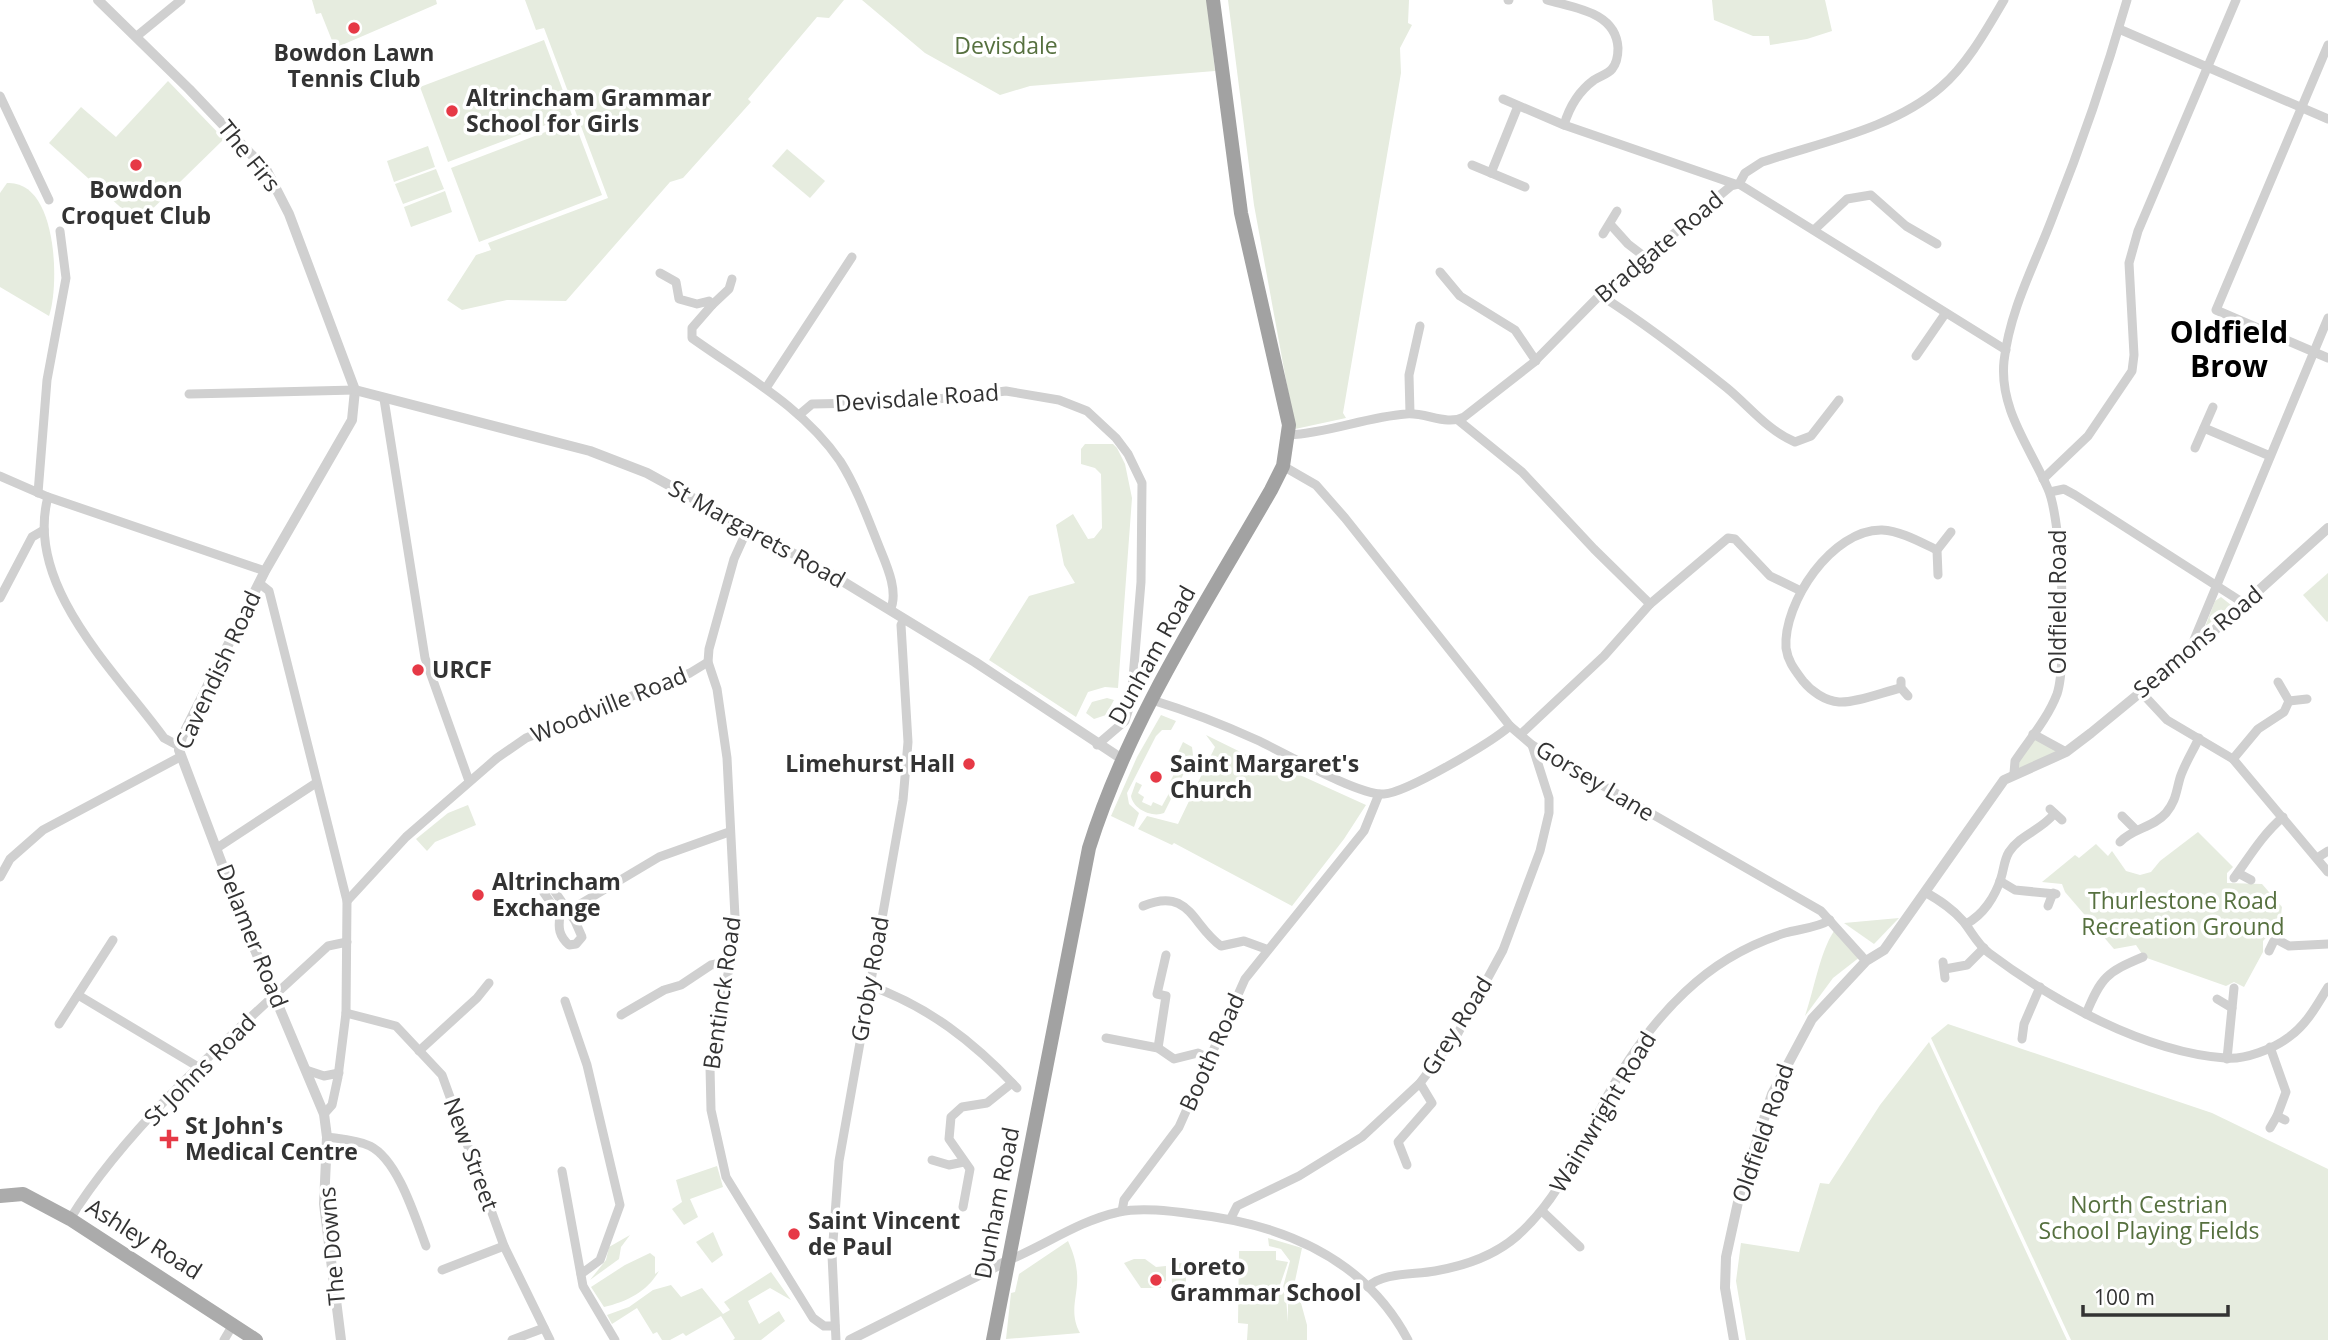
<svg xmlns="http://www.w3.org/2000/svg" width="2328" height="1340" viewBox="0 0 2328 1340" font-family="'Open Sans',sans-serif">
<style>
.green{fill:#e6ecdf}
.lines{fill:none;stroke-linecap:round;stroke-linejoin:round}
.minor{stroke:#d0d0d0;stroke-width:9}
.tertiary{stroke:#d0d0d0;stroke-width:10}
.primary{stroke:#ababab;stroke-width:14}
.trunk{stroke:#a2a2a2;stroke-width:14}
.poi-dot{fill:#e63946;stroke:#fff;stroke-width:2.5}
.labels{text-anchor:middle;stroke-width:7;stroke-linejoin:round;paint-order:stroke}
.park-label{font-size:23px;fill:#56703f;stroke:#fff}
.poi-label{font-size:23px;font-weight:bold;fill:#333;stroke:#fff;text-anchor:start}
.street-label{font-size:23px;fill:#333;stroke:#fff}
.district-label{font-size:30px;font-weight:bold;fill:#000;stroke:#fff}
</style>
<rect width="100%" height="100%" fill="#fff"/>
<g class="green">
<polygon points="312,0 436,0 437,4 335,48 321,13 316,14"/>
<polygon points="525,0 844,0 829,18 817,17 748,99 751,102 683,178 670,182 566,301 507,300 462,310 447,300 476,255 491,250 488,243 608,198 544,28 536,30"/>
<polygon points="862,0 1207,0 1215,71 1030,86 1000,95 925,53"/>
<polygon points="1228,0 1409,0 1408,23 1412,25 1400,48 1401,73 1343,413 1346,418 1295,429 1254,205"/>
<polygon points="1712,0 1825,0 1832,31 1807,39 1770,45 1769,36 1753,36 1714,20"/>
<polygon points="544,40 572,115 448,162 420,87"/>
<polygon points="168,81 224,139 138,223 49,143 81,107 116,137"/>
<polygon points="574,121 602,195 479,242 451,168"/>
<polygon points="428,146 435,167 394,182 387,161"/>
<polygon points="787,149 825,181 810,198 772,166"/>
<polygon points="436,169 444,189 403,204 395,184"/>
<path d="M7 183C57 180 60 284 49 316L0 287V193Z"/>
<polygon points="445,191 452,212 411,227 404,207"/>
<polygon points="1085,444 1113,444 1117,448 1125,464 1132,498 1118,688 1105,687 1088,692 1076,717 989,660 1029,596 1075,583 1064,565 1056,525 1073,514 1088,539 1094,538 1102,528 1101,474 1095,468 1081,464 1081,449"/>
<polygon points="2328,573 2328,621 2327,622 2303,595"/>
<polygon points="2221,597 2231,605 2205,627 2215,601"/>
<polygon points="1107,698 1114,700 1106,715 1094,719 1086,713 1092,702"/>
<polygon points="1161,715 1176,721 1171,730 1162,730 1156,736 1127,793 1129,804 1139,813 1134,827 1111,816 1137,757"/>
<polygon points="2033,734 2066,752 2014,773 2015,761"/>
<polygon points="1206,735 1271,767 1280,766 1366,805 1344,839 1292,906 1174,843 1172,845 1138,829 1147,816 1178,824 1215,747"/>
<path d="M1183 742 1192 747 1193 755 1164 813C1152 818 1133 809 1131 796L1136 782 1142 785 1138 793 1144 797 1142 802 1151 806 1153 802 1162 806 1173 786 1169 784 1180 762 1175 759Z"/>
<polygon points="468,805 476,825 435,842 427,851 416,839 448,813"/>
<polygon points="2198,832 2233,867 2227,873 2227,883 2262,884 2282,907 2280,923 2263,941 2263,952 2244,987 2234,982 2226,986 2144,957 2136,945 2114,949 2065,892 2062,884 2042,882 2075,855 2079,858 2096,844 2108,856 2112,851 2126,871 2140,875 2151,872 2160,861"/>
<polygon points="1899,918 1874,944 1844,923"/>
<path d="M1834 931 1865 953 1833 978 1805 1016C1814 990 1820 952 1834 931Z"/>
<polygon points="1948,1024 2212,1113 2328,1169 2328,1340 2071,1340 1931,1038"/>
<polygon points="1929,1042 2067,1340 1746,1340 1736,1281 1741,1243 1799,1252 1820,1183 1829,1184 1880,1105"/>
<polygon points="717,1166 723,1187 690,1199 698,1217 684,1225 672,1209 682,1202 676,1180"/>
<polygon points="713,1232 723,1255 712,1263 696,1242"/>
<polygon points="630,1235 621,1247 619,1259 590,1280 606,1260 609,1247"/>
<polygon points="1268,1238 1302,1248 1295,1281 1307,1325 1307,1340 1247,1340 1248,1324 1238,1323 1239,1251 1276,1251 1276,1260 1288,1262 1280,1285 1286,1298 1288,1322 1288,1298 1283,1287 1290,1261 1281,1249 1269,1246"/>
<path d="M1068 1241C1073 1252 1076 1261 1077 1273 1079 1295 1068 1311 1080 1333L1006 1339 1011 1293 1015 1292 1019 1274Z"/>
<path d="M650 1253 655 1257V1274L659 1271C647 1292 626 1302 604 1307L591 1287 625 1265Z"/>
<polygon points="1134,1259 1145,1259 1156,1267 1166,1266 1166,1281 1160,1282 1161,1288 1141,1288 1124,1263"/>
<polygon points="1186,1262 1186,1285 1172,1283 1171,1265"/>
<polygon points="771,1272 791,1300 770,1288 748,1301 759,1324 779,1311 785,1321 761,1340 733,1340 735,1338 721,1316 686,1336 683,1333 670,1340 662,1340 657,1332 653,1334 637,1308 612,1324 607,1315 629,1307 653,1290 671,1285 681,1297 702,1288 723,1314 730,1310 724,1302"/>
</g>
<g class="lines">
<g class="minor">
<polyline points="1508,0 1509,0"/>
<path d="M1547 0C1575 8 1616 12 1618 48 1618 55 1617 63 1612 69 1608 74 1600 76 1594 80 1579 91 1569 108 1564 125"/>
<polyline points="2119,29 2328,119"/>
<polyline points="137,36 181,0"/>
<polyline points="2328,45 2216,310 2328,358"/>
<polyline points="0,96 49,200"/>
<polyline points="1503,99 1564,125 1735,184"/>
<polyline points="1472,165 1525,187"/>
<polyline points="1491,173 1518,106"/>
<polyline points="1739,184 2006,350"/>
<polyline points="1610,224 1628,244 1645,257"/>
<polyline points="1814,230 1847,199 1871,195 1906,226 1937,244"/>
<polyline points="1603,234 1617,211"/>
<polyline points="1440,272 1460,296 1515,330 1536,361"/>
<path d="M660 273 676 282 679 299 697 304 709 301 712 305 692 328V338C745 376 802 406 840 461 857 488 868 519 880 549 887 566 899 593 890 610"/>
<path d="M1600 295C1644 323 1686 355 1727 388 1750 407 1767 430 1795 442L1811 436 1839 400"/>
<polyline points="712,305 729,289 732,279"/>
<polyline points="1916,356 1945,314"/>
<polyline points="766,388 852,257"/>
<polyline points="189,394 355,390"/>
<polyline points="384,399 425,658 469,781"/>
<polyline points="1410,413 1409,375 1420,326"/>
<polyline points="799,415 812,404 912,402 1006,391 1059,400 1087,411 1116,438 1128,454 1142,483 1141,582 1131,702 1125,721 1097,745"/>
<polyline points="1458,420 1522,472 1594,549 1650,604"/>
<polyline points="2204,428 2270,456"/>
<path d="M1289 435C1329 433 1366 417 1406 414 1426 412 1446 426 1464 417L1533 363 1600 295 1731 186 1739 184 1745 173 1762 162C1821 142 1893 129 1941 87 1967 65 1987 29 2004 0"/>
<polyline points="2195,448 2213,407"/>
<polyline points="1283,466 1316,485 1345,518 1510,726 1532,745 1821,911 1866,961"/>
<polyline points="0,476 48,497 265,571"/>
<polyline points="2043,479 2088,436 2132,371 2134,355 2129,263 2138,231 2236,0"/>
<polyline points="2050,492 2064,489 2075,495 2245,604"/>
<polyline points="38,493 47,380 66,278 60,231"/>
<path d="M48 497C24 586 117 673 164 738L179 746"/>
<polyline points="748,528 734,559 709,649 708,662 717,689 727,758 735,917 731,961 716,1025 710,1067 711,1110 726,1177 813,1318 824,1326 835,1326"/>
<polyline points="1938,575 1937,550 1951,532"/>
<polyline points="259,583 269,591 347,901 346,1013 338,1077 332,1105 324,1114"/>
<polyline points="0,598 32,537 44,530"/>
<polyline points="2197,646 2194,640 2328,318"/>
<polyline points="1901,681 1901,688 1908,696"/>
<polyline points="2278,682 2289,701"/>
<path d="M1901 688C1883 692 1857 703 1839 702 1825 701 1811 691 1803 681 1795 670 1788 662 1786 648 1783 603 1832 529 1882 530 1901 531 1920 542 1937 550"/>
<polyline points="2140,691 2167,720 2233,759 2328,872"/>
<path d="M1152 700C1188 711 1224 725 1257 740 1283 752 1359 796 1384 794 1406 793 1492 742 1510 726"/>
<polyline points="1521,734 1604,656 1650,604 1728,538 1735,539 1770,576 1801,591"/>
<polyline points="2033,734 2066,752"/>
<polyline points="2233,759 2258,729 2284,712 2289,701 2307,699"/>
<path d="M2014 773 2015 761C2029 740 2048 718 2057 694 2068 662 2062 520 2048 489 2030 447 1999 409 2004 361 2010 309 2035 264 2053 216 2081 146 2106 73 2127 0"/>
<polyline points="2050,809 2062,820"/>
<polyline points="2122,816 2136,830"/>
<path d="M2120 842C2133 828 2153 828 2166 813 2176 801 2176 792 2180 778 2184 765 2193 751 2199 738"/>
<polyline points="217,848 316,783"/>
<polyline points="2317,858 2328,851"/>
<polyline points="2238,873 2251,880"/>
<polyline points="0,877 10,859 43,830 180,757"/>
<path d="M2234 878C2250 856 2263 834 2283 817"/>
<polyline points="2000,881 2015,890 2056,894"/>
<path d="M546 887 553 889 575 921 582 937 576 944 569 945C559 936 558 928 560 916L544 893Z"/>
<path d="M1925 892C1939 900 1952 908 1963 921 1972 932 1977 944 1989 953 2053 1001 2144 1052 2225 1058 2245 1060 2273 1049 2289 1037 2307 1024 2317 1005 2328 987"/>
<polyline points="347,901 406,837 497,758 526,738 690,673 708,662"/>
<path d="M1143 906C1190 886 1192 926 1221 946L1244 941 1266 949"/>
<polyline points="2048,906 2053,893"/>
<polyline points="560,916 659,857 729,832"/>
<path d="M1966 924C1983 915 1995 897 2001 878 2004 869 2004 860 2009 852 2021 834 2040 831 2054 814"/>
<polyline points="2276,939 2289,946 2328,944"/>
<polyline points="2269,951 2281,926"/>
<polyline points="1943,962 1945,978"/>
<polyline points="1945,969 1967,965 1984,948"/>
<path d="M868 985C928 1006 974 1042 1017 1088"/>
<polyline points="78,995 200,1068"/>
<polyline points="2217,999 2232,1008"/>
<polyline points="565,1001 587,1065 620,1205 600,1260 581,1274"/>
<polyline points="346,1013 396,1026 442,1075 504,1246 550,1340"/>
<path d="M2086 1014C2101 977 2107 972 2143 957"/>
<polyline points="621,1015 664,990 681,985 711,965 731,961"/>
<polyline points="59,1024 113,940"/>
<polyline points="1106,1038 1158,1048 1174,1059 1198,1053 1210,1059"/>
<polyline points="2022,1039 2024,1024 2040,987"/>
<polyline points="2270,1047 2286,1092 2277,1116"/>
<polyline points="1158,1048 1166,996 1157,994 1166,955"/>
<polyline points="419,1051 477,998 489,983"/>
<polyline points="2227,1059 2234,988"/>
<polyline points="306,1070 324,1076 339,1073"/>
<polyline points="2270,1128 2277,1116 2285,1120"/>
<path d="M327 1137C341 1139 357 1140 370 1146 398 1160 415 1217 426 1246"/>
<polyline points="932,1160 949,1165 964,1162"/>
<polyline points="1407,1165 1398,1142 1432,1103 1420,1083"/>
<polyline points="562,1171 583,1286 615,1340"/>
<polyline points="963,1207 970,1169 949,1139 951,1117 962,1107 987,1103 1012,1083"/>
<polyline points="1122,1211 1124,1200 1179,1127 1245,979 1364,831 1379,794"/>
<polyline points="1542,1211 1580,1247"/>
<polyline points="1231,1218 1237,1206 1299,1176 1362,1137 1420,1083 1458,1033 1503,950 1540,851 1549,813 1549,798 1532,745"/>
<path d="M70 1219C131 1120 243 1025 328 946L347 942"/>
<path d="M1007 1261C1046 1245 1078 1221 1119 1212 1141 1207 1171 1211 1193 1214 1282 1224 1364 1257 1408 1340"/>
<polyline points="442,1270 504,1246"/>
<path d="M1368 1287C1383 1272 1415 1275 1435 1271 1464 1266 1494 1256 1517 1236 1557 1201 1577 1154 1601 1108 1622 1067 1651 1024 1685 992 1713 965 1747 945 1785 933 1799 929 1817 928 1830 920"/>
<polyline points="224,1340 234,1323"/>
<polyline points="512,1340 544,1328"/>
<polyline points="836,1340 832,1255 839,1161 903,800 908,742 901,625 904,619"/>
</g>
<g class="tertiary">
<polyline points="98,0 189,89 267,171 289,214 355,390 352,420 265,571 182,737 179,750 250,938 324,1114 327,1137 324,1204 341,1340"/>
<polyline points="355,390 590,451 647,473 834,576 975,662 1122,759"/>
<polyline points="850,1340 1007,1261"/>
<polyline points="1734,1340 1725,1288 1726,1257 1740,1193 1772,1094 1812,1019 1866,961 1884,950 2004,780 2066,752 2091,733 2197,646 2328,528"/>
</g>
<polyline class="primary" points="0,1196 23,1194 70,1219 256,1340"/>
<path class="trunk" d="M993 1340 1089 848C1129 720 1205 605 1271 490L1283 466 1289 425 1241 213 1213 0"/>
</g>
<g class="poi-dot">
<circle cx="354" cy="28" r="7"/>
<circle cx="452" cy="111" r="7"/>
<circle cx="136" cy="165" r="7"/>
<circle cx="418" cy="670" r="7"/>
<circle cx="969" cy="764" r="7"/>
<circle cx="1156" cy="777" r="7"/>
<circle cx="478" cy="895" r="7"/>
<path d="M165.5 1128.5h7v7h7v7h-7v7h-7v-7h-7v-7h7z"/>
<circle cx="794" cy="1234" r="7"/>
<circle cx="1156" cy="1280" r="7"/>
</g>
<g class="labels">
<g class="park-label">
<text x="1006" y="54">Devisdale</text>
<text x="2183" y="909">Thurlestone Road<tspan x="2183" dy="26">Recreation Ground</tspan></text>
<text x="2149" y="1213">North Cestrian<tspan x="2149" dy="26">School Playing Fields</tspan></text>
</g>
<g class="poi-label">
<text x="354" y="61" text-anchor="middle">Bowdon Lawn<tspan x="354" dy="26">Tennis Club</tspan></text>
<text x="466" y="106">Altrincham Grammar<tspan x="466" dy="26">School for Girls</tspan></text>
<text x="136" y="198" text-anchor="middle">Bowdon<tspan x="136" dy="26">Croquet Club</tspan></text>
<text x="432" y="678">URCF</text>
<text x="955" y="772" text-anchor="end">Limehurst Hall</text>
<text x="1170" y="772">Saint Margaret's<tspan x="1170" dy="26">Church</tspan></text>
<text x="492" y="890">Altrincham<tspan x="492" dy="26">Exchange</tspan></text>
<text x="185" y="1134">St John's<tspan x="185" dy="26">Medical Centre</tspan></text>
<text x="808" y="1229">Saint Vincent<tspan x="808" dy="26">de Paul</tspan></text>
<text x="1170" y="1275">Loreto<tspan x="1170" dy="26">Grammar School</tspan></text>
</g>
<g class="street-label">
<text transform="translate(249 156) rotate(51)" y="8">The Firs</text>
<text transform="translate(1659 247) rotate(-40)" y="8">Bradgate Road</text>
<text transform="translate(917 398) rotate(-4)" y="8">Devisdale Road</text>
<text transform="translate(757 534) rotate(29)" y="8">St Margarets Road</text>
<text transform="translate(2058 602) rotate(-90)" y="8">Oldfield Road</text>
<text transform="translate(2198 642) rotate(-40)" y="8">Seamons Road</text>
<text transform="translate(1152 655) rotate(-61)" y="8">Dunham Road</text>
<text transform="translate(218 670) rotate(-65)" y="8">Cavendish Road</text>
<text transform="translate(609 705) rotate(-22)" y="8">Woodville Road</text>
<text transform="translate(1595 781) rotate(31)" y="8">Gorsey Lane</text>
<text transform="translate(252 936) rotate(68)" y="8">Delamer Road</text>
<text transform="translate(870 979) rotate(-80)" y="8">Groby Road</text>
<text transform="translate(722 993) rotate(-82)" y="8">Bentinck Road</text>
<text transform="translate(1457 1026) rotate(-58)" y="8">Grey Road</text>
<text transform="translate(1212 1052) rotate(-66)" y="8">Booth Road</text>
<text transform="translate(200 1070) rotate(-45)" y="8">St Johns Road</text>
<text transform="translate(1603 1112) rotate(-59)" y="8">Wainwright Road</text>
<text transform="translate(1763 1133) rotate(-71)" y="8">Oldfield Road</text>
<text transform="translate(471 1154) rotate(70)" y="8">New Street</text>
<text transform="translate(997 1203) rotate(-79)" y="8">Dunham Road</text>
<text transform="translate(144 1239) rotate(32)" y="8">Ashley Road</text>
<text transform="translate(332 1246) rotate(-95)" y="8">The Downs</text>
</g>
<g class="district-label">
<text x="2229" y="343">Oldfield<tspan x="2229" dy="34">Brow</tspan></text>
</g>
</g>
<path d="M2083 1305v10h145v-10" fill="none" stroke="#333333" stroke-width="3.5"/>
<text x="2094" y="1305" font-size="21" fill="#333333" stroke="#ffffff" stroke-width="5" paint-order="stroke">100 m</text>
</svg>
